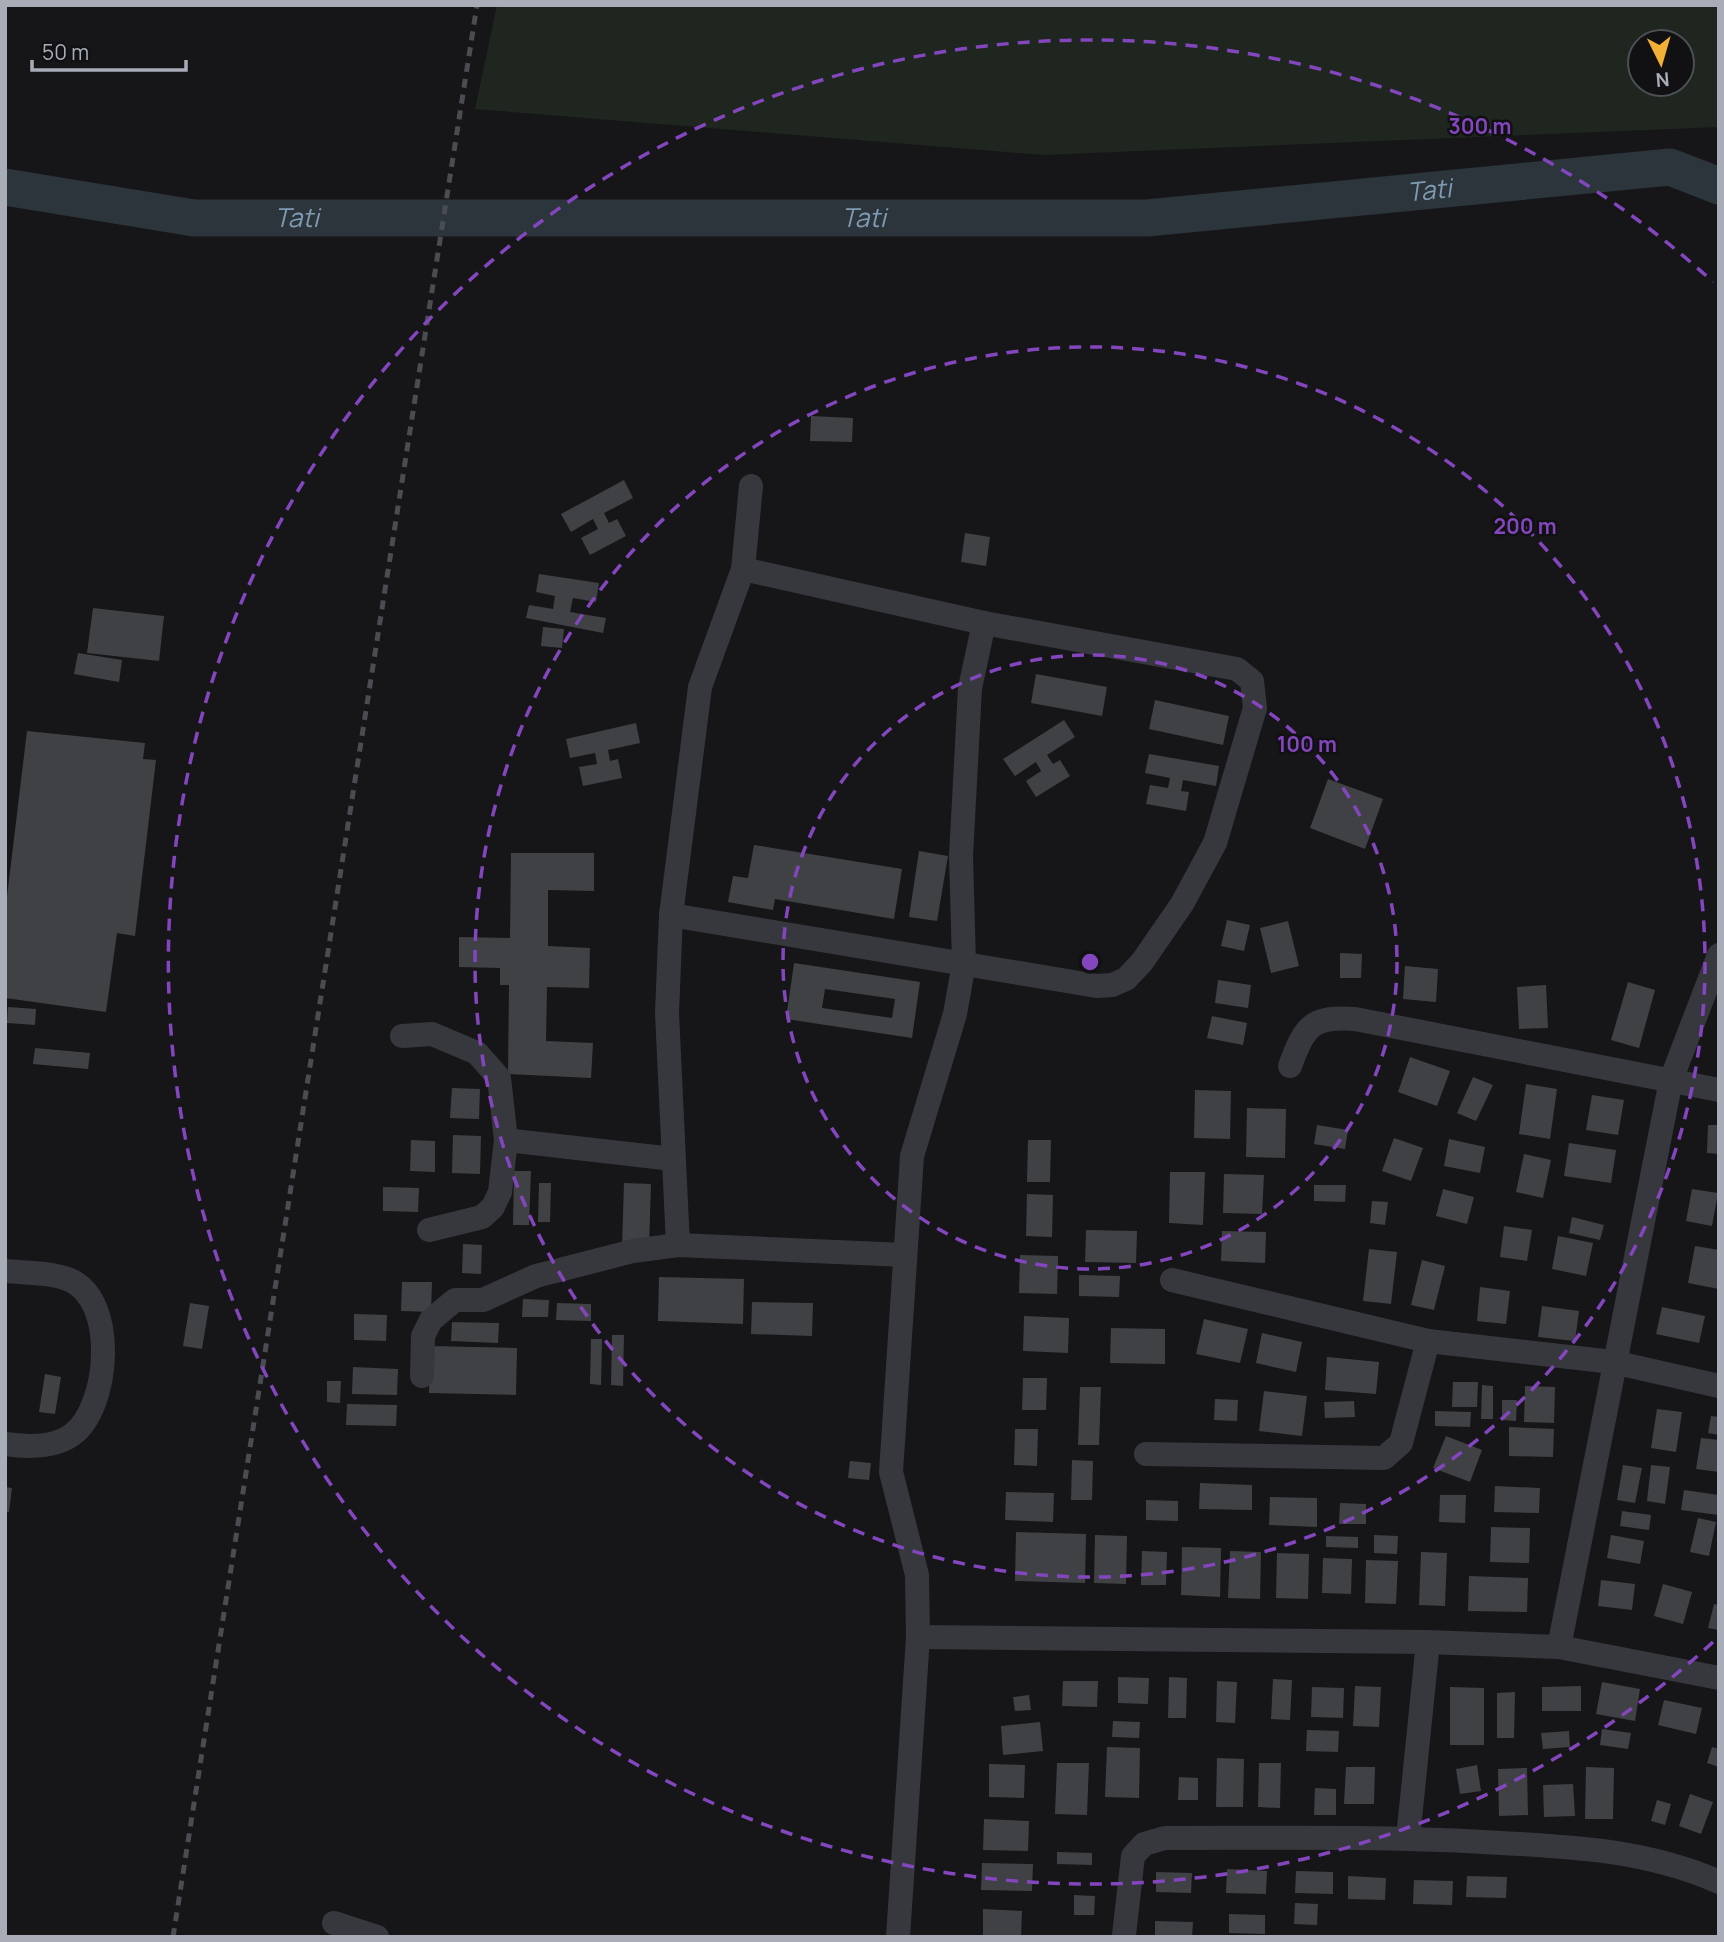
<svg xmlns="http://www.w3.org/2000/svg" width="1724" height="1942" viewBox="0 0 1724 1942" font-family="Manrope,sans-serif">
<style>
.green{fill:#1e261f;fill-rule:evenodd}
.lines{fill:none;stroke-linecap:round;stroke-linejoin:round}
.river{stroke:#2c353c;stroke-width:37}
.building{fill:#404145;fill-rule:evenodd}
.street{stroke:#37383d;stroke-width:24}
.rail{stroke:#4a4c52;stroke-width:5;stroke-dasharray:9 7;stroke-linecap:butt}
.ring{fill:none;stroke:#8446be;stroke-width:3.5;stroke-dasharray:12 9}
.labels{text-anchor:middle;stroke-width:5;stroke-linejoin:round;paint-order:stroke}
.water-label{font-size:26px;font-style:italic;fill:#7f9bb3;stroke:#111113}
.centre{fill:#8446be;stroke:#111113;stroke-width:3.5}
.ring-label{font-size:21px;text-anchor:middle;font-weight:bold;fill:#8446be;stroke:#111113;stroke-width:5;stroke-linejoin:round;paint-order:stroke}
</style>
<rect width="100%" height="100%" fill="#161618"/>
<path class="green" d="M497 5H1719V127L1043 155 475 109ZM1640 42H1682V84H1640Z"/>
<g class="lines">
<path class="river" id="s1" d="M5 187 194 218H1147L1670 167 1719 186"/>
</g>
<g class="building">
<polygon points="811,416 853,418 852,442 810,441"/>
<polygon points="624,480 633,498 604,513 609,523 617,519 626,536 590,555 581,538 598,529 593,519 571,532 561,514"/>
<polygon points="965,533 990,537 986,566 961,562"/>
<polygon points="539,574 599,583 596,602 573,598 570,612 606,618 603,633 526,618 529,605 553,609 555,596 536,592"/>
<polygon points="93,608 164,616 159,661 87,653"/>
<polygon points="543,627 564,629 562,648 541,646"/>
<polygon points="78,653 122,660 119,682 74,674"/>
<polygon points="1036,674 1107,687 1102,716 1031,703"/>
<polygon points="1155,700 1229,716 1223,745 1149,729"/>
<polygon points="1064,720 1075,737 1047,755 1053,764 1060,760 1070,776 1036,797 1026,781 1041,771 1036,762 1015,776 1003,759"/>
<polygon points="636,723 640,743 608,750 610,761 618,759 622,778 583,786 579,767 597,764 595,753 570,758 566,739"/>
<polygon points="27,731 145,743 143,759 156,760 135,936 117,933 106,1012 5,998 5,913"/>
<polygon points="1149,754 1219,766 1216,786 1183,780 1181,791 1189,792 1186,811 1146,804 1150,785 1168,788 1170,778 1145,773"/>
<polygon points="1328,779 1383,799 1365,849 1310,828"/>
<polygon points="754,845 902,869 894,919 775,899 773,910 728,902 733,876 748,878"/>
<polygon points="919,851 948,856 937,921 909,917"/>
<polygon points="511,853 594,853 594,891 548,890 548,946 590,948 589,988 547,987 546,1041 593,1043 591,1078 508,1074 509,985 500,985 500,968 459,967 459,937 510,938"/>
<polygon points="1227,920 1250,925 1244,951 1221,946"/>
<polygon points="1288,921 1299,966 1271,973 1260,928"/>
<polygon points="1340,953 1362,954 1361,978 1340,978"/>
<path d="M794 963 920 982 912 1038 786 1019ZM825 989 895 999 892 1018 822 1008Z"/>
<polygon points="1405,966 1438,969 1436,1002 1403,999"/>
<polygon points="1218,980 1251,985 1248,1008 1215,1003"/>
<polygon points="1628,982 1655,990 1639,1048 1611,1040"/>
<polygon points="1546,985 1548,1028 1519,1029 1517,987"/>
<polygon points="8,1007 36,1009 35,1025 7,1023"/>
<polygon points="1212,1016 1247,1023 1243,1045 1207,1038"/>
<polygon points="35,1048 90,1053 88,1069 33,1064"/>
<polygon points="1410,1057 1450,1071 1437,1106 1398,1092"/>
<polygon points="1473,1077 1493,1085 1476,1121 1457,1113"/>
<polygon points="1526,1084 1557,1089 1550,1139 1519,1134"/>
<polygon points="452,1088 480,1089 479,1119 450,1118"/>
<polygon points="1195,1090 1231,1091 1230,1139 1194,1138"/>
<polygon points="1592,1095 1624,1100 1618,1135 1586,1130"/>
<polygon points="1247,1108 1286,1109 1285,1158 1246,1157"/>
<polygon points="1317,1125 1348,1130 1345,1149 1314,1144"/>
<polygon points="1708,1125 1719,1125 1719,1154 1707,1153"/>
<polygon points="453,1135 481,1136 480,1174 452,1173"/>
<polygon points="1394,1138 1423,1148 1411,1181 1382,1171"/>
<polygon points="1449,1139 1485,1147 1480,1173 1444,1166"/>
<polygon points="411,1140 435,1141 435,1172 410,1171"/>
<polygon points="1028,1140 1051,1140 1050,1182 1027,1182"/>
<polygon points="1569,1143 1616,1150 1611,1183 1564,1176"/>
<polygon points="1524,1154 1551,1160 1543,1198 1516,1192"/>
<polygon points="514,1171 531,1171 529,1225 513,1225"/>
<polygon points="1170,1172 1205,1172 1203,1225 1169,1223"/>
<polygon points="1224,1174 1264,1175 1262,1214 1223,1213"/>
<polygon points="539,1183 551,1183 550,1222 538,1222"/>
<polygon points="624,1183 651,1184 649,1247 622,1246"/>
<polygon points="1314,1185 1346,1185 1345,1202 1314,1201"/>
<polygon points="383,1187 419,1188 418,1212 383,1211"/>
<polygon points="1443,1189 1474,1197 1467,1224 1436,1216"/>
<polygon points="1692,1189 1718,1193 1712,1226 1686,1221"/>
<polygon points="1027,1194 1053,1195 1052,1237 1026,1236"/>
<polygon points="1372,1201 1388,1202 1385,1225 1370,1223"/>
<polygon points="1572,1217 1604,1225 1600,1240 1569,1233"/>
<polygon points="1504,1226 1532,1230 1527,1261 1500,1257"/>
<polygon points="1086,1230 1137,1231 1136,1263 1085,1262"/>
<polygon points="1222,1231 1266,1232 1265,1263 1221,1261"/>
<polygon points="1558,1236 1593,1243 1586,1276 1552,1269"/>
<polygon points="463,1244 482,1245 481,1274 462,1273"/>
<polygon points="1695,1246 1719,1250 1719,1289 1688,1283"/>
<polygon points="1369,1249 1397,1252 1391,1304 1363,1301"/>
<polygon points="1020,1255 1058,1256 1057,1294 1019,1293"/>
<polygon points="1422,1260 1445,1266 1434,1310 1411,1305"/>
<polygon points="1079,1275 1120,1276 1119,1297 1079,1296"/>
<polygon points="659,1277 744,1279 743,1324 658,1321"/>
<polygon points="402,1282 432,1282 431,1312 401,1311"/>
<polygon points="1480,1287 1510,1291 1506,1324 1477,1321"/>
<polygon points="523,1299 549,1300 548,1317 522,1317"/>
<polygon points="752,1302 813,1303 812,1336 751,1334"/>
<polygon points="190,1303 209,1306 202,1349 183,1346"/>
<polygon points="557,1303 591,1304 591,1321 556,1320"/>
<polygon points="1542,1306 1579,1311 1575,1341 1538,1337"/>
<polygon points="1662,1307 1705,1316 1699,1343 1656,1334"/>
<polygon points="354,1314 387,1315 386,1341 354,1340"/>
<polygon points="1024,1316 1069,1318 1068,1353 1023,1351"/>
<polygon points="1204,1319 1248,1329 1240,1363 1196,1354"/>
<polygon points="452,1322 499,1323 498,1343 451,1341"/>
<polygon points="1111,1328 1165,1329 1165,1364 1110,1363"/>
<polygon points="1262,1333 1302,1342 1296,1372 1256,1363"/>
<polygon points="612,1335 624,1335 623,1386 611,1385"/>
<polygon points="591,1339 602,1339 601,1385 590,1384"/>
<polygon points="430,1346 517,1348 516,1395 429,1393"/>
<polygon points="1327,1357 1379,1362 1376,1394 1325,1390"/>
<polygon points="353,1367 398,1369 397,1395 352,1394"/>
<polygon points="45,1374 61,1377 55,1414 39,1412"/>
<polygon points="1023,1378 1047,1378 1046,1410 1022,1410"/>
<polygon points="327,1381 341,1381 340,1403 327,1402"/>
<polygon points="1453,1382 1478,1382 1477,1407 1452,1407"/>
<polygon points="1482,1385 1493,1386 1493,1419 1481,1419"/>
<polygon points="1525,1386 1555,1387 1554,1423 1524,1422"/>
<polygon points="1080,1387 1101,1387 1099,1445 1078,1445"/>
<polygon points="1264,1391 1307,1396 1302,1436 1259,1431"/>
<polygon points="1215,1399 1238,1400 1237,1421 1214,1420"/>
<polygon points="1502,1400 1517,1400 1516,1421 1502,1420"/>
<polygon points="1354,1401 1355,1417 1325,1418 1324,1402"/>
<polygon points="347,1404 397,1405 396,1426 346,1425"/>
<polygon points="1657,1409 1682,1412 1676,1452 1651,1448"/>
<polygon points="1435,1411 1471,1412 1470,1427 1435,1426"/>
<polygon points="1711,1416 1719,1417 1719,1435 1708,1433"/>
<polygon points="1509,1427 1554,1429 1553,1457 1509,1456"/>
<polygon points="1015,1429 1038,1429 1037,1466 1014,1465"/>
<polygon points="1446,1436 1482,1450 1470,1482 1433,1468"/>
<polygon points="1701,1438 1719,1440 1719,1472 1696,1469"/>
<polygon points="1072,1460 1093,1461 1092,1500 1071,1500"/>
<polygon points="850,1461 871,1463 869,1480 848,1478"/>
<polygon points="1623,1465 1642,1468 1635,1503 1617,1500"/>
<polygon points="1651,1465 1670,1467 1665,1504 1647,1501"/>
<polygon points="1200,1483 1252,1485 1252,1510 1199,1509"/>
<polygon points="1495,1486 1540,1488 1539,1513 1494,1512"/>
<polygon points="5,1487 12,1488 9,1512 5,1512"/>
<polygon points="1684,1490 1719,1495 1718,1515 1681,1510"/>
<polygon points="1006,1492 1054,1493 1053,1522 1005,1520"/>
<polygon points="1440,1495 1466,1495 1465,1523 1439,1522"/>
<polygon points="1270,1497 1317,1498 1317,1527 1269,1525"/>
<polygon points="1146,1500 1178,1501 1178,1521 1146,1520"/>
<polygon points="1340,1503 1366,1504 1366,1524 1339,1524"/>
<polygon points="1622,1511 1651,1515 1649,1530 1620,1526"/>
<polygon points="1698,1518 1716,1522 1709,1556 1690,1552"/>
<polygon points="1491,1527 1530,1528 1529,1563 1490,1562"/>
<polygon points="1016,1532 1086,1534 1085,1583 1015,1581"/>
<polygon points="1095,1535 1127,1536 1126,1584 1094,1583"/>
<polygon points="1374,1535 1398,1536 1397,1554 1374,1553"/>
<polygon points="1611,1535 1644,1541 1640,1564 1607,1558"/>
<polygon points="1326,1536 1358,1537 1358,1548 1326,1547"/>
<polygon points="1182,1547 1221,1548 1220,1597 1181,1595"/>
<polygon points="1142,1551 1167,1552 1166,1585 1141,1585"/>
<polygon points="1230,1551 1261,1552 1260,1599 1228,1598"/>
<polygon points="1421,1552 1447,1553 1445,1606 1419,1605"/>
<polygon points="1277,1553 1309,1554 1308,1599 1276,1598"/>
<polygon points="1323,1558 1352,1559 1351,1594 1322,1593"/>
<polygon points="1366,1560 1398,1561 1396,1604 1365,1603"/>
<polygon points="1469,1576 1528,1578 1527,1612 1468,1611"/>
<polygon points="1601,1580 1635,1584 1632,1610 1598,1606"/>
<polygon points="1663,1584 1692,1592 1683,1624 1654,1616"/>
<polygon points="1714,1604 1719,1605 1719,1630 1708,1628"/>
<polygon points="1118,1677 1149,1678 1148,1704 1118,1703"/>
<polygon points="1169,1677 1187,1678 1186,1718 1168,1718"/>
<polygon points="1273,1679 1292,1680 1290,1720 1271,1719"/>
<polygon points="1063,1681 1098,1681 1097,1707 1062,1706"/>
<polygon points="1217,1681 1237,1682 1235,1723 1216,1722"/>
<polygon points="1602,1682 1640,1689 1635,1721 1596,1714"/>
<polygon points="1355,1686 1381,1687 1379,1727 1353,1726"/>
<polygon points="1581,1686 1581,1711 1542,1711 1542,1687"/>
<polygon points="1312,1687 1344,1688 1343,1718 1311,1717"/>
<polygon points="1450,1687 1484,1688 1484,1745 1450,1745"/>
<polygon points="1515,1692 1514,1738 1497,1738 1497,1693"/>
<polygon points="1029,1695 1031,1710 1015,1711 1013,1697"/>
<polygon points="1664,1700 1702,1708 1696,1734 1658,1725"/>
<polygon points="1113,1721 1140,1722 1139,1738 1112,1737"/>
<polygon points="1040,1722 1043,1751 1003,1755 1001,1726"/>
<polygon points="1602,1729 1631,1733 1628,1749 1600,1745"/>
<polygon points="1307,1730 1339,1731 1338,1752 1306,1751"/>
<polygon points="1569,1731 1570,1747 1543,1749 1541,1733"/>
<polygon points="1107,1747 1140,1748 1139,1798 1105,1797"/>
<polygon points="1712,1747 1719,1749 1719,1767 1707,1763"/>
<polygon points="1217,1758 1244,1759 1243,1807 1216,1807"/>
<polygon points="1057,1763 1089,1763 1087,1815 1055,1814"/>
<polygon points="1259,1763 1281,1763 1280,1808 1258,1807"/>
<polygon points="989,1764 1025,1765 1024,1798 989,1797"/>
<polygon points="1477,1765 1481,1791 1460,1794 1456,1769"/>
<polygon points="1346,1767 1375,1767 1374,1804 1344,1804"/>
<polygon points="1586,1767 1614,1768 1613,1819 1585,1819"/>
<polygon points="1527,1768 1528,1815 1499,1816 1498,1769"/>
<polygon points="1179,1777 1198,1778 1198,1800 1178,1800"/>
<polygon points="1573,1784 1575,1816 1544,1817 1543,1785"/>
<polygon points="1315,1788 1336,1789 1336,1815 1314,1815"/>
<polygon points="1690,1794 1713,1802 1701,1834 1679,1826"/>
<polygon points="1657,1800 1671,1804 1665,1825 1651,1821"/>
<polygon points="984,1819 1029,1821 1028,1851 983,1850"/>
<polygon points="1057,1852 1092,1853 1092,1865 1057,1864"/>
<polygon points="982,1863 1033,1864 1032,1891 981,1890"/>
<polygon points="1227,1869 1267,1871 1266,1894 1226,1893"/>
<polygon points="1296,1871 1333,1872 1333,1894 1295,1893"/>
<polygon points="1156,1872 1192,1873 1191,1893 1156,1892"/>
<polygon points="1348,1876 1386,1878 1385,1900 1348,1899"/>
<polygon points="1467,1876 1507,1877 1506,1898 1466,1897"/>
<polygon points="1414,1880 1453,1881 1452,1905 1413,1904"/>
<polygon points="1074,1895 1095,1896 1094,1915 1074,1915"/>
<polygon points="1295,1903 1318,1904 1317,1925 1294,1924"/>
<polygon points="983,1909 1022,1911 1021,1937 983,1937"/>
<polygon points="1229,1914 1265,1915 1265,1934 1229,1933"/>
<polygon points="1155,1921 1193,1922 1192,1937 1155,1937"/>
</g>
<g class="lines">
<g class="street">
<polyline points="671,915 1097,986 1112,985 1126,979 1142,962 1182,904 1215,843 1255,708 1252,681 1237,669 984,623 743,569"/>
<polyline points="402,1036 432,1034 477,1053 499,1078 506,1140 500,1192 493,1207 482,1217 429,1230"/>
<path d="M1290 1066C1305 1026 1311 1016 1355 1019L1719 1090"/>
<polyline points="506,1140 673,1159"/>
<polyline points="678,1245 667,1013 671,915 700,687 743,569 751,486"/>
<path d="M5 1271C26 1273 50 1272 70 1280 118 1301 109 1407 73 1434 55 1448 26 1447 5 1444"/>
<polyline points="1172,1280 1428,1341 1613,1362 1719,1386"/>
<polyline points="422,1376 423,1336 431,1320 455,1300 483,1300 536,1276 633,1251 678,1245 905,1255"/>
<polyline points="1146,1454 1384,1458 1401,1443 1428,1341"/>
<polyline points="918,1637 1428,1642 1559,1647 1719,1678"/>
<polyline points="1559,1647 1671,1080 1719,955"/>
<polyline points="1408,1838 1428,1642"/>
<polyline points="334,1923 377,1937"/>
<path d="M1124 1935 1133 1856 1144 1844 1165 1838C1272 1838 1378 1836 1484 1842 1564 1846 1645 1849 1719 1882"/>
<polyline points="898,1937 918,1637 917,1575 891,1472 912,1156 955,1014 964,963 961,856 970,688 984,623"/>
</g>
<polyline class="rail" points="173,1937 477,5"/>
</g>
<g class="ring">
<circle cx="1090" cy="962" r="307"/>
<circle cx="1090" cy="962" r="615"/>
<path d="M1713 1642A922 922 0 1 1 1713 282"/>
</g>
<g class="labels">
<g class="water-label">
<text dy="9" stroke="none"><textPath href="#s1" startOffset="1428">Tati</textPath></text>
<text dy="9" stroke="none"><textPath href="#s1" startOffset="294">Tati</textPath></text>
<text dy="9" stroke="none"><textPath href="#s1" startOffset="861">Tati</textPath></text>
</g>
</g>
<circle cx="1090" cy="962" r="10" class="centre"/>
<g class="ring-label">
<text x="1480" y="134">300 m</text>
<text x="1525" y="534">200 m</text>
<text x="1307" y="752">100 m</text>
</g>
<rect width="1724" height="1942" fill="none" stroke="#a8adb8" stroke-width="14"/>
<g transform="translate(1661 63) rotate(175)"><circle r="33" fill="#111113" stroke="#4d4f55" stroke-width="2"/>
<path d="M0-5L12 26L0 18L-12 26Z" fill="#f2b134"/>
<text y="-10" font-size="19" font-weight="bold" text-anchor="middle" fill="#a8adb8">N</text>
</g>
<path d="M32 60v10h154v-10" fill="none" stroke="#a8adb8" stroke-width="3.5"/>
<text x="42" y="60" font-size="21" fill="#a8adb8" stroke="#111113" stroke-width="5" paint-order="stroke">50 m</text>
</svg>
